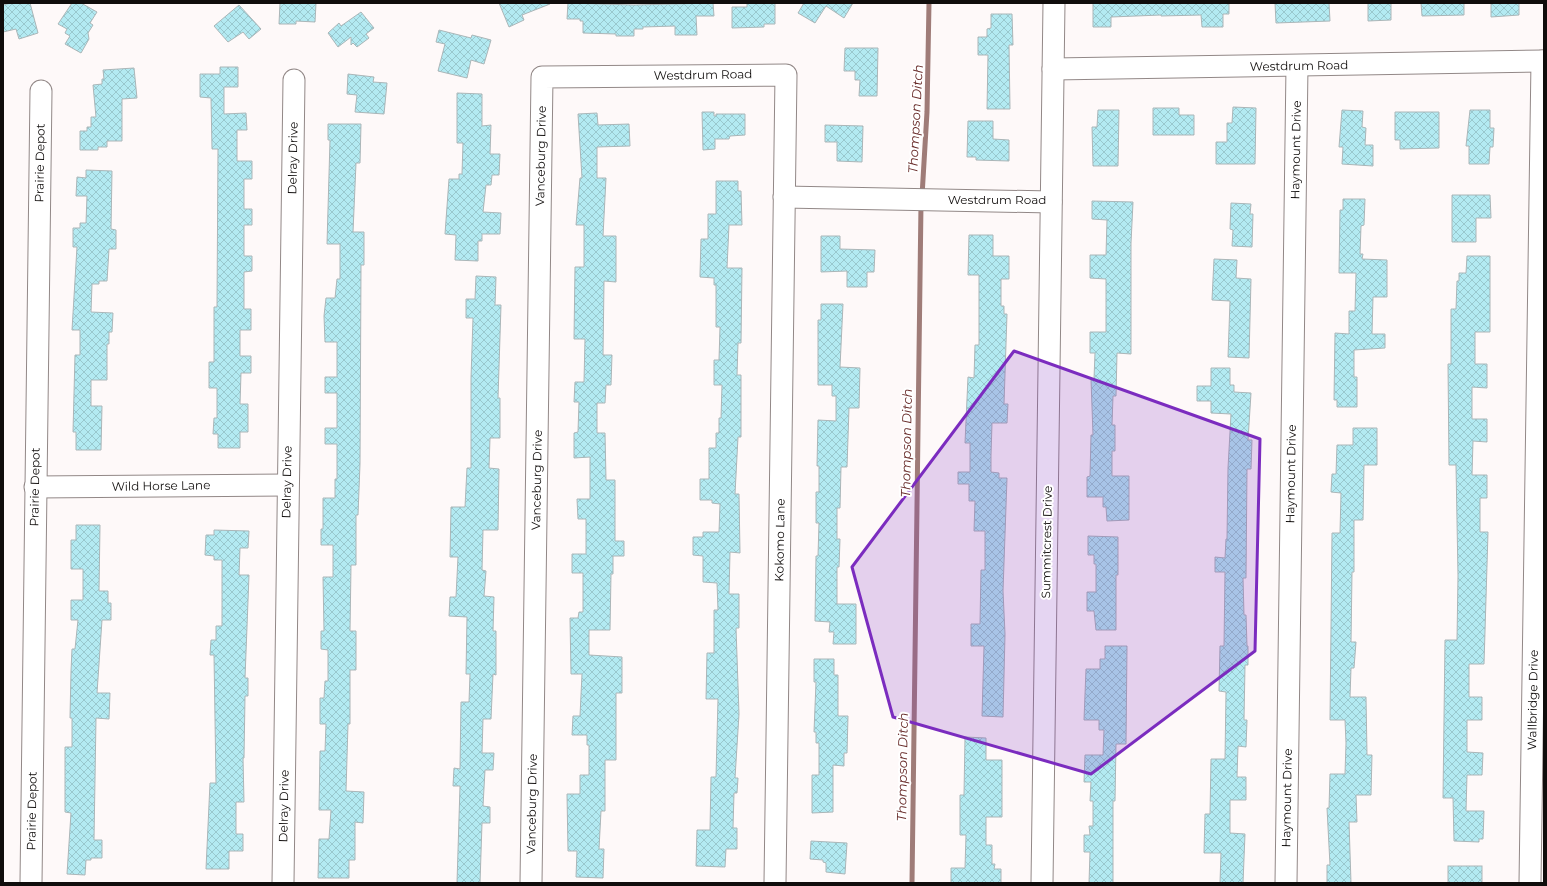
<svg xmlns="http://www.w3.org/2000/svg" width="1547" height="886" viewBox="0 0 1547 886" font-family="Montserrat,sans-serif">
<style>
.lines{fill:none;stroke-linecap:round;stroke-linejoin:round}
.stream{stroke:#9f7c78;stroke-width:5}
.building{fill:url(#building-cross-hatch);stroke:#abb6b8}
.minor-casing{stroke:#928887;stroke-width:23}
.minor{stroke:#fff;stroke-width:21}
.marked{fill:#7b2cbf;fill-opacity:0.2;stroke:#7b2cbf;stroke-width:3;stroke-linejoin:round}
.labels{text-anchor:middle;stroke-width:4;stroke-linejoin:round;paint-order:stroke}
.street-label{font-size:12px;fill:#100d0c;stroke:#fff}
.water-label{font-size:13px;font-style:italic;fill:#672a28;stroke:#fff}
</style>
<defs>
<pattern id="building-cross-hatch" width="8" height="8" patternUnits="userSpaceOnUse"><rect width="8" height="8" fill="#b3eaf2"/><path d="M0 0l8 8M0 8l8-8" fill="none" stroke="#99c8ce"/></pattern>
</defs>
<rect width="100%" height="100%" fill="#fef9f9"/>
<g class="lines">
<g class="stream">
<polyline points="922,196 927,112 929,3"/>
<polyline points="912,883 921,204"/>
</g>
</g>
<g class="building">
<polygon points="11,3 30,3 38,33 19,39 16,29 3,32 3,5"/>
<polygon points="72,3 81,3 97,12 90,23 93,25 88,33 89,39 81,53 65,44 70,36 65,33 67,29 58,24"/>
<polygon points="280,3 316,3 315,22 296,21 296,24 279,24"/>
<polygon points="499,3 550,3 550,4 522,15 524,20 509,27"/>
<polygon points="568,3 634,5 713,3 714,16 696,16 697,35 675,35 675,26 643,27 643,29 634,29 634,36 616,36 616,34 583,33 583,21 580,21 580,19 567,19"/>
<polygon points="747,3 775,3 775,24 764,24 764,27 732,28 732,7 747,7"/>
<polygon points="804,3 853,3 844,18 826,6 815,23 798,13"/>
<polygon points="1093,3 1229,3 1229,14 1223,14 1223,27 1202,27 1201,15 1161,16 1161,15 1111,17 1111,27 1093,27"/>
<polygon points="1275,3 1329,3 1330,21 1276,23"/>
<polygon points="1368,3 1391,3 1391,20 1368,21"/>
<polygon points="1421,3 1464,3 1464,15 1422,16"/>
<polygon points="1491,3 1519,3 1519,15 1491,17"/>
<polygon points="239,5 261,29 249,39 243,32 228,42 214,26"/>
<polygon points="361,12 374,28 366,34 369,38 357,47 353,43 351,45 351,37 338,47 328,33 339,23 341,26"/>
<polygon points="991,14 1012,14 1013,45 1009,45 1010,109 987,109 988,55 978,55 978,37 987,37 987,29 991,28"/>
<polygon points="439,30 471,38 472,35 491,40 484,64 471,60 467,78 438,71 445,44 436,42"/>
<polygon points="845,48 878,48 877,96 859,96 860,80 855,80 855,71 844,71"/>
<polygon points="220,67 238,67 238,87 224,87 224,114 246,113 247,130 237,130 237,161 252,161 252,179 244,179 244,209 252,209 252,225 244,225 244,256 252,256 252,271 244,272 244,309 251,309 251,330 240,330 240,356 251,356 251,373 241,373 240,404 248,404 248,432 240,432 240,448 218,448 218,434 213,434 214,418 217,418 217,388 209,388 209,362 214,362 214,307 217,307 218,149 212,149 211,98 200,97 200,74 220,74"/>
<polygon points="134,68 137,98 122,99 122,141 107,141 107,147 98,147 98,150 80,150 80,131 87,131 87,127 91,127 91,117 96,117 93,85 102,84 102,79 104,79 103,70"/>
<polygon points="348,74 374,77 373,82 387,83 384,114 355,112 357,95 347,94"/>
<polygon points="457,93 482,94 482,126 491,125 490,154 500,154 499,175 492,175 491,185 486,185 483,212 501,213 500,234 482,234 482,241 478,241 478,261 455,260 456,235 445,234 449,179 459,179 459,174 462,174 463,143 457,143"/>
<polygon points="1233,107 1256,108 1255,164 1216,164 1216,142 1227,142 1227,123 1232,123"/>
<polygon points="1153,108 1179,108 1179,115 1194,115 1194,135 1153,135"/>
<polygon points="1098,110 1119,110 1118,166 1093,166 1092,127 1097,127"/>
<polygon points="1342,110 1363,111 1362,127 1366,128 1365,145 1373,145 1373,166 1342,164 1343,147 1339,147"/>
<polygon points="1470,110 1490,110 1490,128 1494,128 1493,147 1490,147 1489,164 1469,164 1469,146 1466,146"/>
<polygon points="702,112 714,112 714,116 716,116 716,114 745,114 745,135 730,136 729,139 715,139 715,149 703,150"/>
<polygon points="1395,112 1439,112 1439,148 1400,149 1400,140 1395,140"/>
<polygon points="597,113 598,125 629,124 630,146 597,147 597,178 606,178 603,236 616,236 616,282 604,281 603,355 612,355 611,385 606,385 605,403 597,403 597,433 605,433 606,480 615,480 615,541 624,541 624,556 613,556 613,574 611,574 610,630 589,630 589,655 622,657 622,693 616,693 616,760 605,760 605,811 601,811 599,849 604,849 603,878 576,877 577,851 568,851 567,794 580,794 580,775 589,775 589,745 587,745 587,735 572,735 573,716 580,716 582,674 571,674 570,618 578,618 579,612 583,612 583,573 572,573 572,554 586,554 586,519 578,519 577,499 590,499 590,457 574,458 574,433 578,432 579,402 574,402 575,382 584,382 585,339 574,339 575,267 584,267 584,225 576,225 580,178 582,178 578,114"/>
<polygon points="968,121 993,121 993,139 1009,140 1009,161 976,160 976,157 967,157"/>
<polygon points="328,124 361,124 360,163 356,163 353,232 364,232 364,265 361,265 360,464 358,515 356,515 356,565 351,565 350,631 356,631 356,670 350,670 350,724 348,724 346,791 364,792 363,823 355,822 355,860 349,860 349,878 318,878 319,839 329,839 331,810 319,810 320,751 325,751 326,724 320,724 320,698 324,698 325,681 328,681 328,650 321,649 321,631 324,631 323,577 333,577 333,545 321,545 321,529 323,529 323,498 335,498 335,479 337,479 337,444 325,444 325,428 337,428 337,393 325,393 325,377 337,377 337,342 325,342 324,316 326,298 335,298 337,279 340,279 340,244 327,244 330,140 328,140"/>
<polygon points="825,125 863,126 862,162 837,161 837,142 825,142"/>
<polygon points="86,170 112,171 111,229 116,230 116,249 109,249 107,281 99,281 99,284 92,284 91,312 113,313 112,332 109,332 109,344 107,344 107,380 91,380 91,406 102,406 101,450 76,450 76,432 73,432 75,355 80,355 80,330 72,330 77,247 73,247 73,228 80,228 80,223 86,223 87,196 76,196 77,177 86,178"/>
<polygon points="716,181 738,181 738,191 741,191 742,225 729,225 727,268 742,268 741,343 738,343 737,375 741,375 741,437 738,437 735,494 739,494 740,553 730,552 729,594 739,594 739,628 736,628 739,714 735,778 738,778 737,793 734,793 733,828 737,828 737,849 726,849 725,867 696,866 697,830 710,830 711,777 716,777 718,699 706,699 707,653 714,653 714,610 718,610 717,583 703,582 703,556 693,555 693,537 703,537 703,532 719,532 720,504 712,503 712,500 700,500 700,479 709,479 709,448 716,448 716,433 719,433 719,418 721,418 722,385 714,385 714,360 719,360 720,327 716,327 716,285 714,285 714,278 700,277 700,275 701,239 708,239 708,214 716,214"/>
<polygon points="1452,195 1490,195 1491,218 1476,218 1476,242 1452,242"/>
<polygon points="1343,199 1365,199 1364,225 1361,226 1360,254 1363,254 1362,259 1387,260 1387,297 1373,297 1372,334 1385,334 1385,348 1354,350 1354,377 1357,377 1357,407 1337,407 1337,400 1334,400 1335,333 1349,334 1349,311 1355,311 1356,273 1339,273 1340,210 1343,210"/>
<polygon points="1092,201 1133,202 1131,243 1131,354 1117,353 1116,396 1113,396 1112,425 1115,425 1115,451 1112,451 1112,476 1129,476 1129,520 1107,521 1106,507 1103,507 1103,497 1087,497 1087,477 1090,476 1091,435 1093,435 1091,379 1094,379 1095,353 1090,353 1090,332 1106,332 1106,279 1090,278 1090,255 1106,255 1107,220 1092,219"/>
<polygon points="1231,203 1251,204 1250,214 1253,214 1252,247 1232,246 1233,230 1230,229"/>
<polygon points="969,235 993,235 993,256 1009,256 1009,279 1001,279 1001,306 1004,306 1004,314 1007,314 1004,404 1008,404 1007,423 992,423 991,455 991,472 999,473 999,478 1007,478 1003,591 1005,634 1003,717 982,716 984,646 971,646 971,624 980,624 981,570 985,570 985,531 974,531 975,501 969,501 969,484 958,484 958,472 970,472 970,443 965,443 968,377 974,378 975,345 979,345 979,275 968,275"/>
<polygon points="821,236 840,236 840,249 875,250 874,272 867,272 867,287 847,287 847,271 821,272"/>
<polygon points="1467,256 1490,256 1490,332 1475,332 1475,364 1487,364 1487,388 1472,387 1472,419 1487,419 1487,442 1473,441 1472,475 1487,475 1487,498 1480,498 1480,532 1488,532 1484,664 1469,664 1469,697 1482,697 1482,720 1467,720 1467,752 1483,753 1482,775 1467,775 1466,811 1484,811 1483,839 1479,839 1479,842 1454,841 1453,798 1443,798 1445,640 1457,640 1458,576 1456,465 1449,465 1448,364 1451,364 1451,309 1456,309 1457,281 1459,281 1459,273 1466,273"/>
<polygon points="1214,259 1237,260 1236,278 1251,279 1249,358 1228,357 1230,301 1212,300"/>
<polygon points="476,276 496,277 495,305 501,305 498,398 500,398 500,438 490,438 489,468 499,469 498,530 483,530 482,570 486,571 484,596 494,597 493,631 496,631 496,675 493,674 491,719 483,719 482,753 494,753 493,770 485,770 483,806 490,807 490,823 482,823 480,883 457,883 460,786 453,786 454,768 460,769 461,702 469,702 470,674 466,674 467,617 449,616 450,597 456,597 458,557 450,557 451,507 465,507 467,468 471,468 471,378 473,318 466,318 466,299 475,299"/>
<polygon points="821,304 843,304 840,367 860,368 859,408 849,408 847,467 841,467 840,508 837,508 837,539 840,539 839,567 837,567 837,604 856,604 856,644 833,644 834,632 829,632 830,622 815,621 816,556 818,556 819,523 816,523 816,492 819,492 819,466 817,466 818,420 836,421 836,396 832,396 832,385 818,385 818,320 821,320"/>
<polygon points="1211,368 1230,368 1230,385 1234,385 1234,392 1251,393 1248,440 1252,440 1251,469 1247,469 1246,578 1243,578 1244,615 1246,615 1247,646 1248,646 1248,665 1245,665 1244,720 1247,720 1246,747 1238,746 1237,777 1246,777 1246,800 1230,800 1230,833 1245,834 1243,883 1220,883 1221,853 1204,853 1205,814 1210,814 1211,759 1225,759 1226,692 1219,691 1220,646 1224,646 1225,572 1215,572 1215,557 1225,558 1226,539 1227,539 1228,468 1231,414 1211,413 1211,401 1197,401 1197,386 1211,386"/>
<polygon points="1353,428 1377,428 1377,465 1364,465 1363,520 1354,520 1354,572 1352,572 1351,642 1356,642 1354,668 1351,668 1350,697 1366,697 1367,755 1372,755 1371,795 1356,795 1357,822 1349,822 1351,883 1327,883 1327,865 1330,865 1327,808 1329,808 1330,774 1345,774 1346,743 1345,720 1330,720 1332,533 1340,533 1341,493 1331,492 1332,474 1336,474 1337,445 1353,445"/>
<polygon points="76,525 100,525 99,591 108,591 108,603 111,603 111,620 102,620 97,693 110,693 109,719 96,718 94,840 102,840 102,858 91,858 91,860 86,860 85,875 67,874 71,813 65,812 65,747 72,747 72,718 70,718 71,671 72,649 75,649 78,620 71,620 71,600 83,600 83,569 71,569 71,540 76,540"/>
<polygon points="214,530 249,531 248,548 240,548 239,575 249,575 245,678 248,678 248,696 245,696 244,758 243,758 244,802 236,802 236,834 243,834 243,851 229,851 229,869 206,869 210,783 216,783 214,655 210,655 211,640 216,640 216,626 222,626 222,560 214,560 214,556 205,555 206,535 214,535"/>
<polygon points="1088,536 1118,537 1118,575 1116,575 1116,630 1096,630 1094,611 1087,611 1087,592 1096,592 1096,564 1094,564 1094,555 1088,555"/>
<polygon points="1105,646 1127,646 1126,744 1116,744 1115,801 1113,801 1113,883 1089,883 1090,852 1084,852 1084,835 1090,835 1089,826 1093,826 1093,801 1090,801 1091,782 1084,782 1085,755 1103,755 1104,730 1099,730 1099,720 1084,720 1086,669 1100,669 1100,659 1105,659"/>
<polygon points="814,659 834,659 834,675 838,675 838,716 848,716 847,753 844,753 844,766 833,765 833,812 812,813 812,775 819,775 819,743 816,743 816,732 814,732 816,682 814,682"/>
<polygon points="965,737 986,738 986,760 1002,760 1002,817 986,817 986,845 992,845 992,864 995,864 994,869 1001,869 1001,883 951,883 951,868 965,868 966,835 960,835 960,795 964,795"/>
<polygon points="811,841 847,843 845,874 826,872 826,863 823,862 823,860 810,859"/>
<rect x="1448" y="866" width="34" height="17"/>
</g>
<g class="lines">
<defs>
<g id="minor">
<polyline points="1053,69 1544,61"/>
<polyline points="784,197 1051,202"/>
<polyline points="35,487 287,485"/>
<polyline points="31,883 41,91"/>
<polyline points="283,883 294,80"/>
<polyline points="531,883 542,77 786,75 775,883"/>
<polyline points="1042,883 1054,3"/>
<polyline points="1286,883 1297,66"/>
<polyline points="1530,883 1542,61"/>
</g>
</defs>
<use href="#minor" class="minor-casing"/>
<use href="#minor" class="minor"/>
</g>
<path class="marked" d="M1014 351 1260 439 1255 651 1091 774 893 717 852 567Z"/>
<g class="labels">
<g class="street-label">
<text transform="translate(1299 66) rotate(-1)" y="4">Westdrum Road</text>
<text transform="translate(703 75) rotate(-1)" y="4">Westdrum Road</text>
<text transform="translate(1296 150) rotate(-89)" y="4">Haymount Drive</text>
<text transform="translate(541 156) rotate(-89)" y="4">Vanceburg Drive</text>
<text transform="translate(293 158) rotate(-89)" y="4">Delray Drive</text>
<text transform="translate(40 163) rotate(-89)" y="4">Prairie Depot</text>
<text x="997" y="204">Westdrum Road</text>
<text transform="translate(1291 474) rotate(-89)" y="4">Haymount Drive</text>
<text transform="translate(537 480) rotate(-89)" y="4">Vanceburg Drive</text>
<text transform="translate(287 482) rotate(-89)" y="4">Delray Drive</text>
<text transform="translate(161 486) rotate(-1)" y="4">Wild Horse Lane</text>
<text transform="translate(35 487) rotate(-89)" y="4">Prairie Depot</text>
<text transform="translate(780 540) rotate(-89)" y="4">Kokomo Lane</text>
<text transform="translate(1047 542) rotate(-89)" y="4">Summitcrest Drive</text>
<text transform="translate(1533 700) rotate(-89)" y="4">Wallbridge Drive</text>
<text transform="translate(1287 798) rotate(-89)" y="4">Haymount Drive</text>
<text transform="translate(532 804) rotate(-89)" y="4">Vanceburg Drive</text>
<text transform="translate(284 806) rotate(-89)" y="4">Delray Drive</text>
<text transform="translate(32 811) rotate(-89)" y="4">Prairie Depot</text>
</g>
<g class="water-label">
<text transform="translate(915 119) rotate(-87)" y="5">Thompson Ditch</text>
<text transform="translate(906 443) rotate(-89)" y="5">Thompson Ditch</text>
<text transform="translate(902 767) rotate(-89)" y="5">Thompson Ditch</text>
</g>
</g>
<rect width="1547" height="886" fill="none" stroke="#100d0c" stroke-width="8"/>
</svg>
